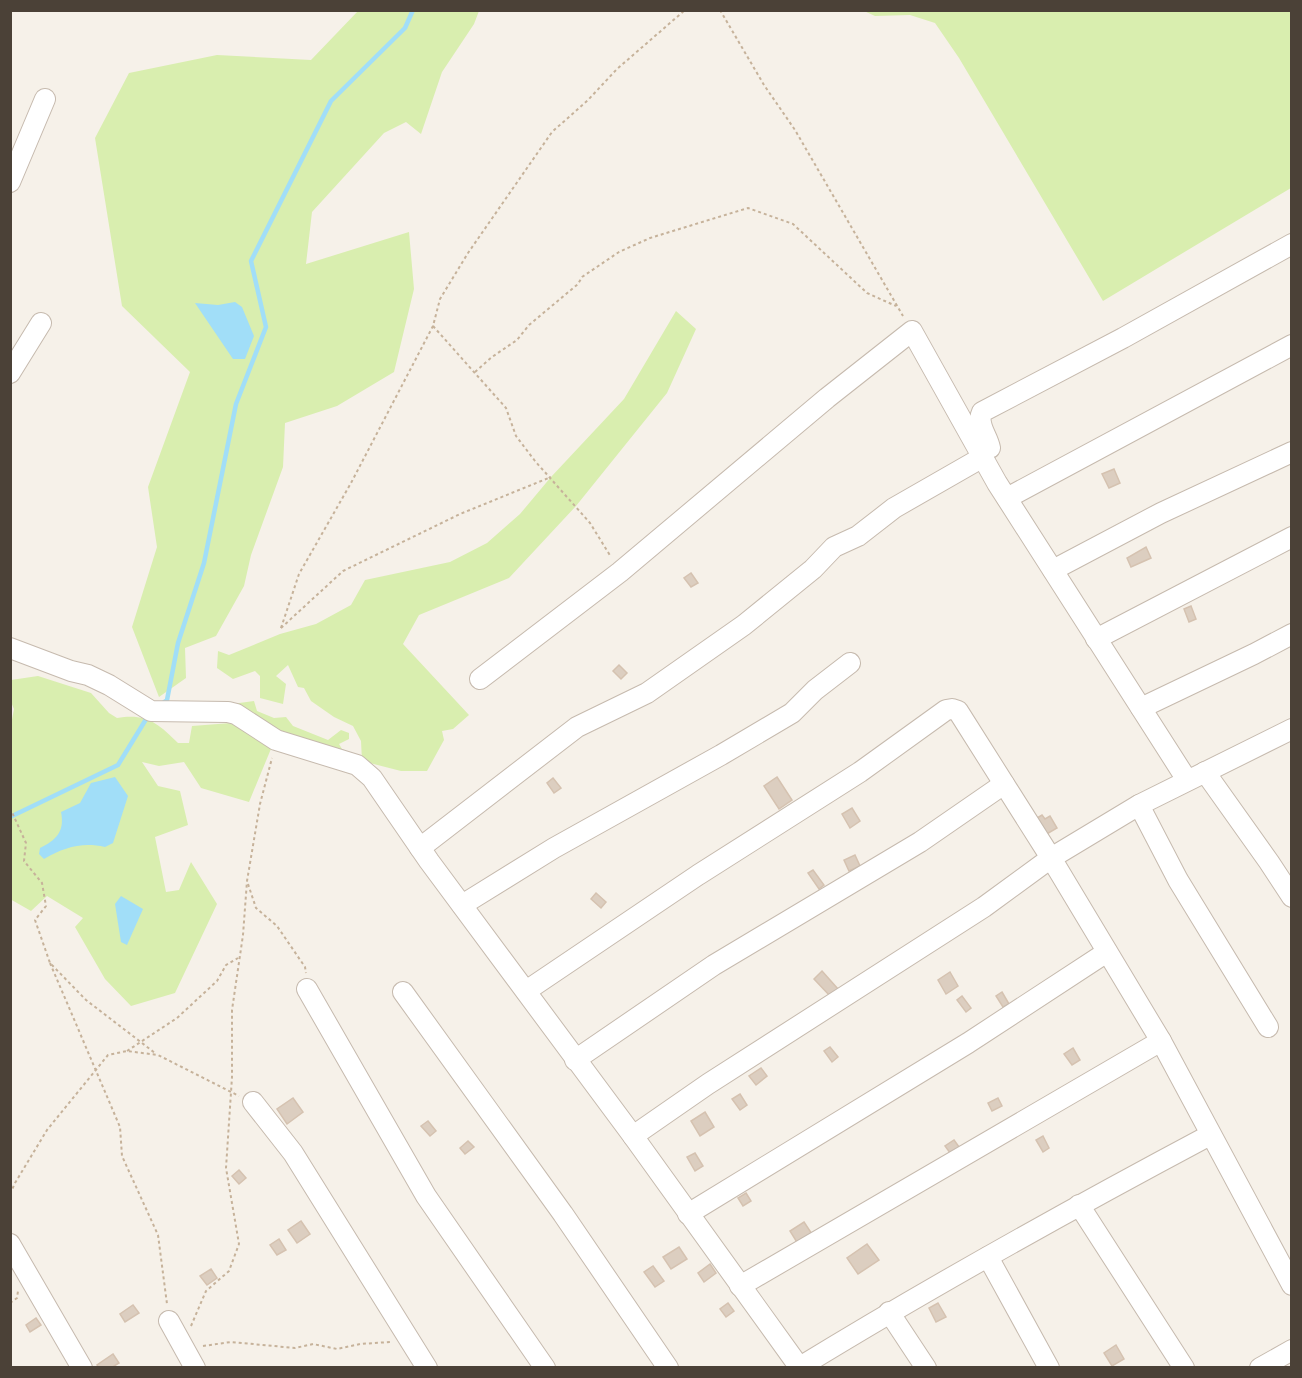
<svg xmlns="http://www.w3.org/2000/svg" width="1302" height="1378" viewBox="0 0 1302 1378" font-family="'Public Sans',sans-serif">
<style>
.green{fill:#d9eeaf}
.water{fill:#a1def8}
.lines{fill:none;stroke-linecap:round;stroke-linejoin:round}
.stream{stroke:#a1def8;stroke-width:4.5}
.building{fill:#dccec0;stroke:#d5c2b0;stroke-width:1.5}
.minor-casing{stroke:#c6baae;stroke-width:22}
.path{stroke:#c6b29a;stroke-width:2;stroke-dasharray:3 3;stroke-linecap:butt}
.minor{stroke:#fff;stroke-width:20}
</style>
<rect width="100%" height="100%" fill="#f6f1e9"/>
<g class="green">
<polygon points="358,11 479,11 474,24 442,72 421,134 406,122 384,133 312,212 306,264 409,232 414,289 394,372 337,406 285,423 283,467 251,555 244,586 216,636 185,648 186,678 159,697 132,627 157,547 148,487 190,372 122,306 95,138 129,73 217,55 311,60"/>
<polygon points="864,11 1291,11 1291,188 1103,301 959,58 935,23 910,15 875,16"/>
<polygon points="676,311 696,329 667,393 576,506 509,578 419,615 403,644 469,715 453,729 442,731 444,740 427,771 401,771 362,761 361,741 353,726 334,717 311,701 304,688 298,687 288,665 276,676 286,684 283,704 260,698 260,676 255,671 233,679 217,668 218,651 229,655 280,634 316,624 351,605 365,580 450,562 487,543 520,514 551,477 624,399"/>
<path d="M38 676 91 693 109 713 117 718C146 713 158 723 178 743H189L192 726 244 722 273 744 249 802 201 788 184 762 159 766 142 762 158 786 180 791 188 825 155 837 166 892 179 890 191 862 217 904 175 993 131 1006 105 979 75 927 83 918 47 896 31 911 10 899V730L14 709 11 702V680Z"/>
<polygon points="254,701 257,711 274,718 286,717 293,726 328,740 341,730 349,733 349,739 339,744 342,749 349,752 347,756 277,736 232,704"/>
</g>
<g class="water">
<polygon points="235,302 242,307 254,336 245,359 233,359 195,303 218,305"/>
<path d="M115 777 128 796 113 843 105 847C82 842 65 847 44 859L39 854 40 848C56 840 65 832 61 812L80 803 91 783Z"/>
<polygon points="121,896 143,909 127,945 121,942 115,904"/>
</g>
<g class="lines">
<g class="stream">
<polyline points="160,705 167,700 178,643 204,563 236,404 266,327 251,261 331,101 405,28 413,10"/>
<polyline points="10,817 118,765 148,716"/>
</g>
</g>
<g class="building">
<polygon points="1114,469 1120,483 1109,488 1102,474"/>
<polygon points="1146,547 1151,558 1131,567 1127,558"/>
<polygon points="691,573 698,583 691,587 684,578"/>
<polygon points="1191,606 1196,619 1189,622 1184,609"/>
<polygon points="619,665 627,673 621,679 613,671"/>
<polygon points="777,777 792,800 779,809 764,786"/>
<polygon points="553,778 561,788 554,793 547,783"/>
<polygon points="852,808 860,821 850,828 842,814"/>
<polygon points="1042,815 1045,819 1050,816 1057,828 1045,835 1032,821"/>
<polygon points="855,855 860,866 849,871 844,860"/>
<polygon points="813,870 824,885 819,889 808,873"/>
<polygon points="596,893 606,902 601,908 591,899"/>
<polygon points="822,971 838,989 830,996 814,979"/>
<polygon points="950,972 958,986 946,994 938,980"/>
<polygon points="1002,992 1009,1004 1003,1007 996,996"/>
<polygon points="962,996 971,1008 966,1012 957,1000"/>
<polygon points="830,1047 838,1057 832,1062 824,1051"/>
<polygon points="1073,1048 1080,1060 1072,1065 1064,1054"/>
<polygon points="761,1068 767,1076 756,1085 749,1076"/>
<polygon points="740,1094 747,1105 740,1110 732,1099"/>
<polygon points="293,1098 303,1112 287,1124 277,1109"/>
<polygon points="998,1098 1002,1106 992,1111 988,1103"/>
<polygon points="705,1112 714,1127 700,1136 691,1121"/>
<polygon points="428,1121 436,1131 430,1136 421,1126"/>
<polygon points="1043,1136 1049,1148 1043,1152 1036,1140"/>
<polygon points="954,1140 962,1151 953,1157 945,1146"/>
<polygon points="468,1141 474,1147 465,1154 460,1148"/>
<polygon points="695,1153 703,1166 695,1171 687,1157"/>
<polygon points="239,1170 246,1178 239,1184 232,1176"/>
<polygon points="746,1193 751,1201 743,1206 738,1198"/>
<polygon points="301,1221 310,1234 297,1243 288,1230"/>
<polygon points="804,1222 812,1234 798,1244 790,1231"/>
<polygon points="279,1239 286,1250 277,1255 270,1245"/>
<polygon points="867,1244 879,1260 858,1274 847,1258"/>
<polygon points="679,1247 687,1259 671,1269 663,1257"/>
<polygon points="710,1264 716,1273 704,1282 698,1273"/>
<polygon points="653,1266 664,1281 655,1287 644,1272"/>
<polygon points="211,1269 217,1278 207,1285 200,1276"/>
<polygon points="728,1303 734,1311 726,1317 720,1309"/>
<polygon points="938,1303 946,1317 936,1322 929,1308"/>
<polygon points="133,1305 139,1313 125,1322 120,1314"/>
<polygon points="36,1318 41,1325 30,1332 26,1325"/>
<polygon points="1116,1345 1124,1359 1112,1366 1104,1353"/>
<polygon points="113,1354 119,1363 111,1368 99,1368 97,1365"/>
</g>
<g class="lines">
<defs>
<g id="minor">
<polyline points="10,182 45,99"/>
<polyline points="10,373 41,323"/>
<path d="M990 448C988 436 976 424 982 412L1123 338 1292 244"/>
<polyline points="1007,498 1292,345"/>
<polyline points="1053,570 1161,513 1292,452"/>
<polyline points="1096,639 1292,537"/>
<polyline points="10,648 71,671 88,675 109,685 151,711 228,712 236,714 276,740 357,765 372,778 429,861 633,1136 800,1368"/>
<polyline points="480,679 620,572 827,398 912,331 997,483 1187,780"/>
<polyline points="1141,708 1254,654 1292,634"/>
<polyline points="1205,772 1269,862 1292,897"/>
<polyline points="1139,805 1178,880 1268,1027"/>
<polyline points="420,848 577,727 647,693 744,625 813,569 834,547 858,536 894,508 983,457"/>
<polyline points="462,905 554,848 721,755 792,713 815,690 850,663"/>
<polyline points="307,989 426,1196 545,1368"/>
<polyline points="526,991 698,875 860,772 946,710 952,709 958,711 1051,858 1161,1041 1292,1285"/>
<polyline points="403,992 563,1214 668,1368"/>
<polyline points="575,1060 714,965 920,842 1004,784"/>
<polyline points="253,1102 293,1153 427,1368"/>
<polyline points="633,1136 708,1084 984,907 1051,858 1139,805 1292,729"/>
<polyline points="1079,1205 1184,1368"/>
<polyline points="688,1214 968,1043 1107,952"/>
<polyline points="10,1244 82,1368"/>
<polyline points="988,1257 1049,1368"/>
<polyline points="740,1286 1161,1041"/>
<polyline points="889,1312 926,1368"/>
<polyline points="169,1321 195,1368"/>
<path d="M800 1367C934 1285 1071 1209 1210 1135"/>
<polyline points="1260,1368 1292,1350"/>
</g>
</defs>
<use href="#minor" class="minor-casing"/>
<g class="path">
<polyline points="720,10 764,85 795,130 903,316"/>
<polyline points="433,326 506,408 516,436 535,461 590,523 611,557"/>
<polyline points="475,372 492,357 517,340 529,325 578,284 582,277 619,252 650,238 748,208 793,224 867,293 896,306"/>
<polyline points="281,628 299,574 351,483 433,326 440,299 468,253 552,132 588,100 617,69 685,10"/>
<polyline points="281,628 343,571 460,514 551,477"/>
<polyline points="10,808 26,843 24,861 42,883 46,906 35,920 50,963 86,1000 155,1053"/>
<polyline points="248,884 256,908 277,926 305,967 306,973"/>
<polyline points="50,963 120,1127 122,1156 158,1235 167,1304"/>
<polyline points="127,1051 177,1018 217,981 226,965 238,958"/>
<polyline points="10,1194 15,1183 47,1130 108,1055 127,1051 158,1055 239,1096"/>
<polyline points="10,1303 17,1298 18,1291"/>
<polyline points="191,1326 206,1291 229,1271 239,1244 226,1168 232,1077 232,1010 243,935 247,881 260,804 272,758"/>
<polyline points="203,1346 231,1342 295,1348 313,1344 337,1349 360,1344 390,1342"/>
</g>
<use href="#minor" class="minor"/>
</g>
<rect width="1302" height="1378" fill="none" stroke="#4b4137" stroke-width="24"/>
</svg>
